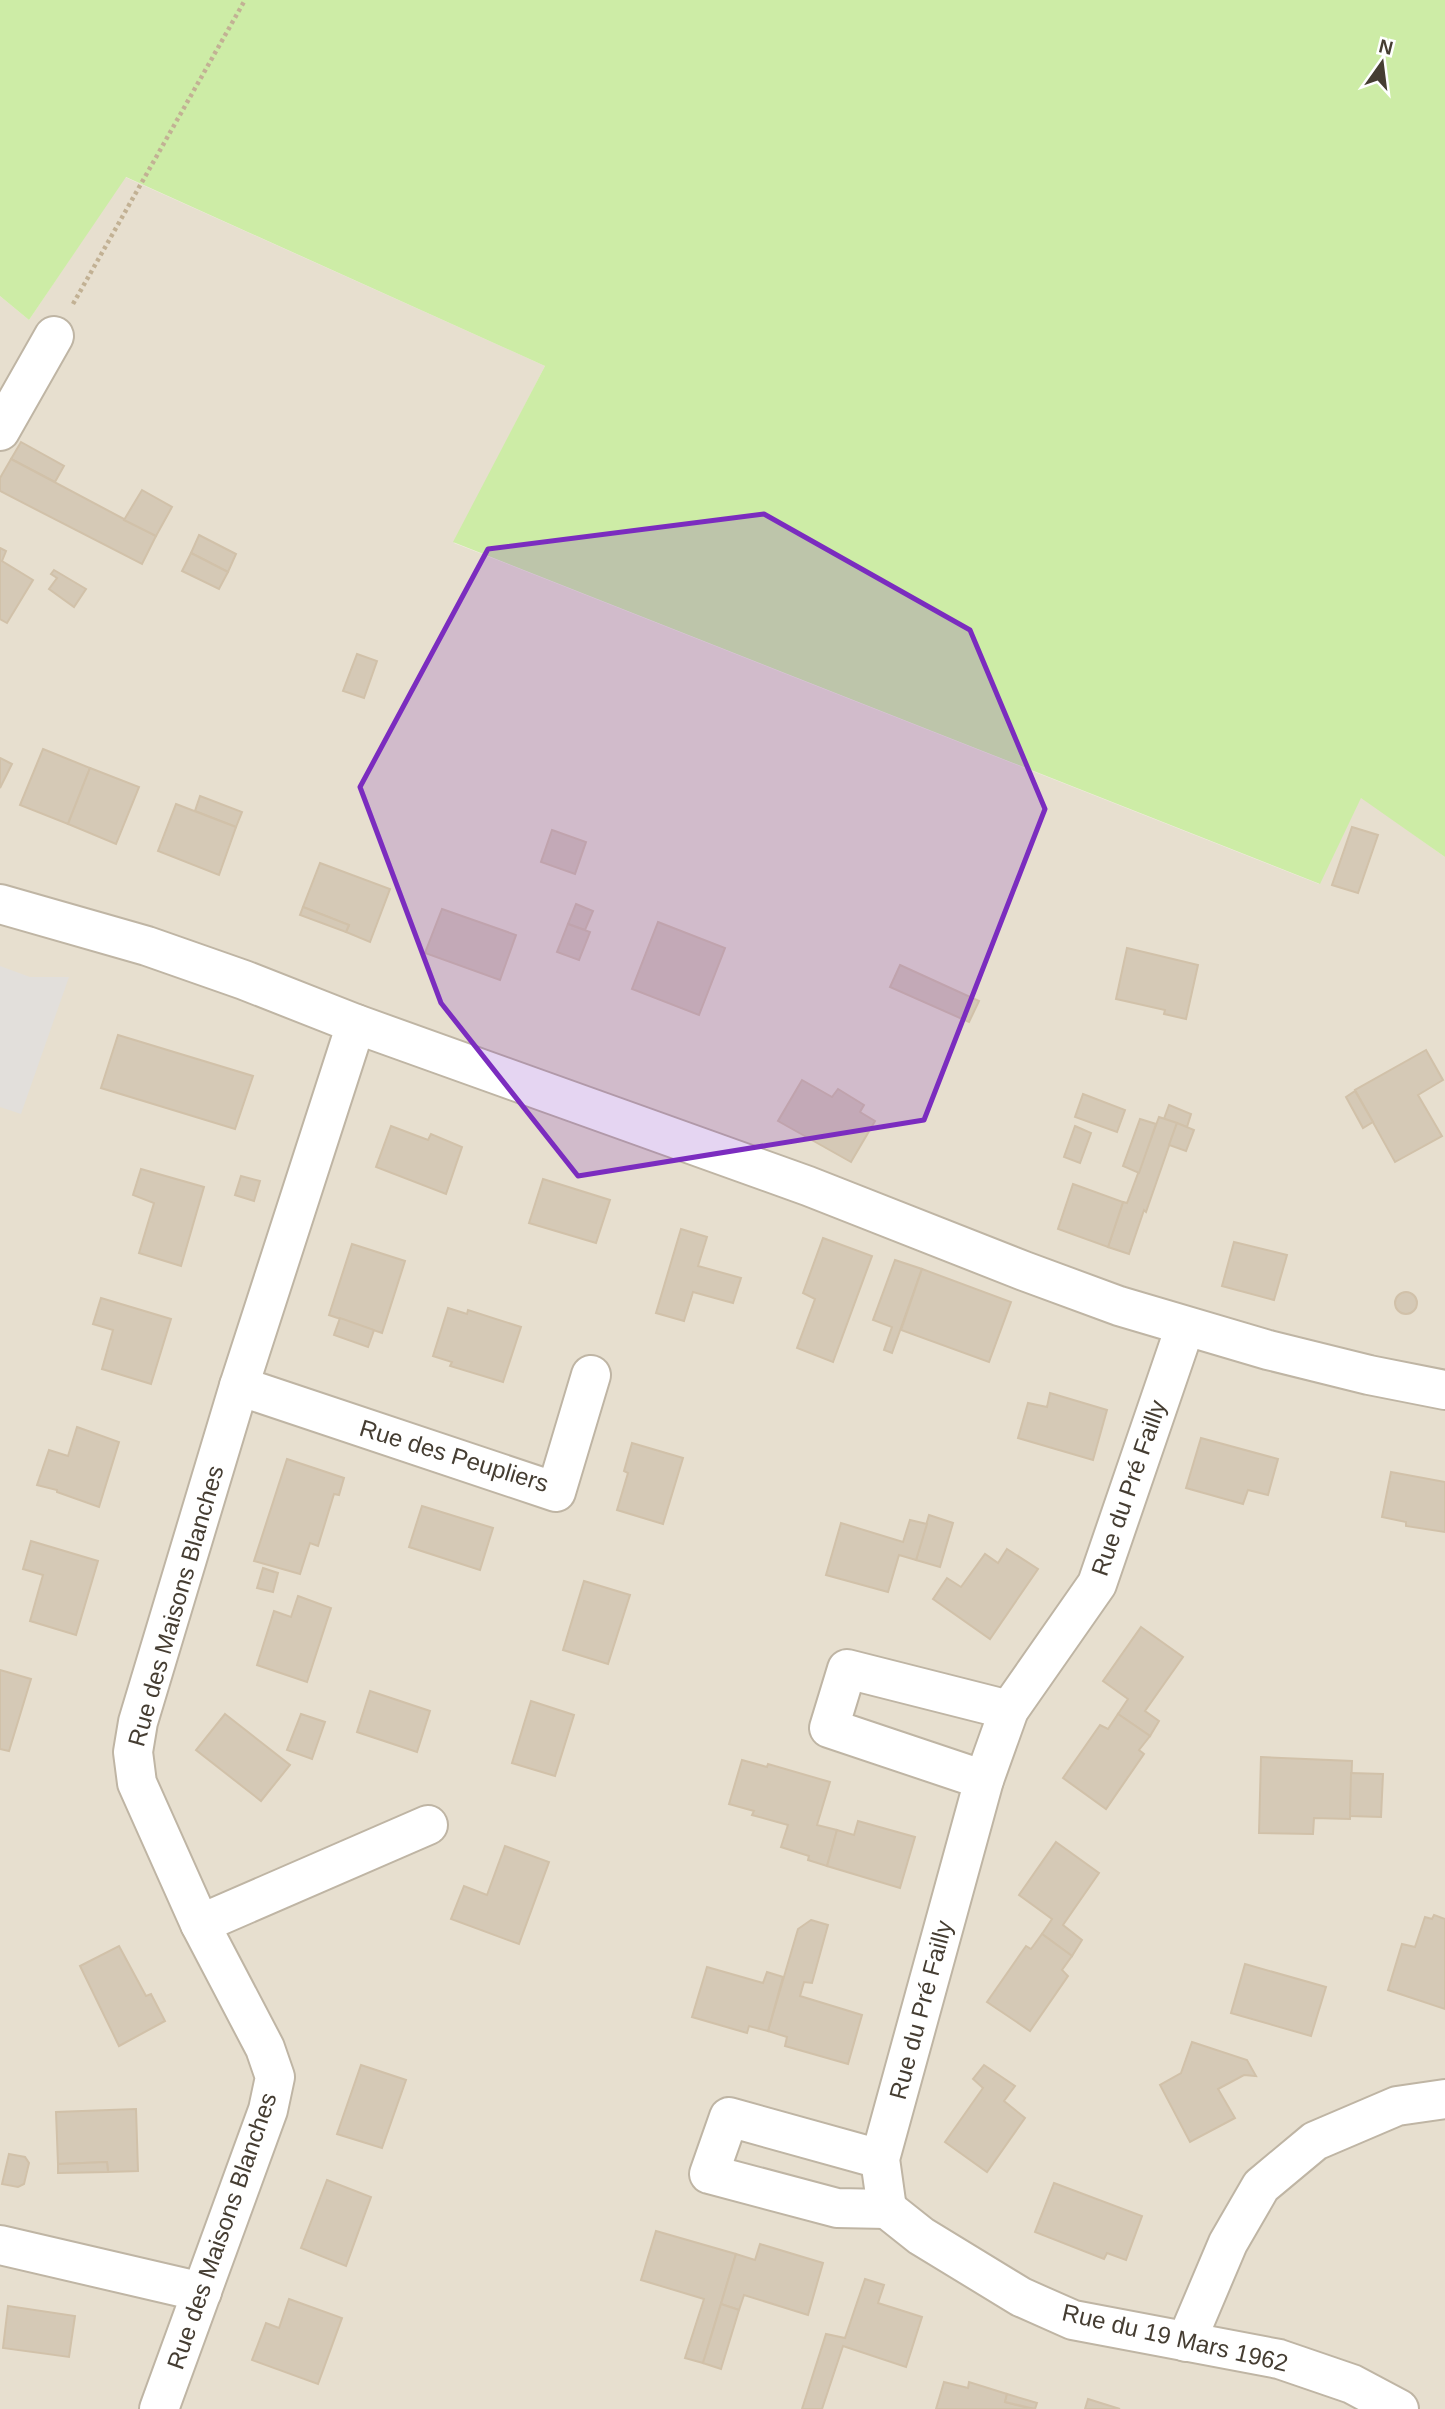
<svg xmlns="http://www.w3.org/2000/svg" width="1445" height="2409" viewBox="0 0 1445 2409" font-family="Helvetica,sans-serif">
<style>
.residential{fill:#e7dfcf}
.green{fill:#cdeca6}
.parking{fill:#e2dfdb}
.building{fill:#d5c9b6;stroke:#d1c1a9;stroke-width:2}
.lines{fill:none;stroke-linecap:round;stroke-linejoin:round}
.minor-casing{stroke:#bfb5a4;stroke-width:42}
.path{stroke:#c2b194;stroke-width:4.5;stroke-dasharray:3.5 3.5;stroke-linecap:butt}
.minor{stroke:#fff;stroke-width:38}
.marked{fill:#7b2cbf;fill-opacity:0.2;stroke:#7b2cbf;stroke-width:5;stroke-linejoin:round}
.labels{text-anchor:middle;stroke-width:7;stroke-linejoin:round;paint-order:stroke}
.street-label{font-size:24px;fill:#453d32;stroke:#fff}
</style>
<rect width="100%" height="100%" fill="#f3ede2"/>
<polygon class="residential" points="125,177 545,366 454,543 1319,884 1361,797 1445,857 1445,2409 0,2409 0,296 29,320"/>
<polygon class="green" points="0,0 1445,0 1445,857 1361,798 1320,884 453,542 545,366 126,177 29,320 0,296"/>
<polygon class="parking" points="0,966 30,977 69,977 21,1114 0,1107"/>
<g class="building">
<polygon points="21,442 64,466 55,482 11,459"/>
<polygon points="11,459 156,536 142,564 0,491 0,478"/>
<polygon points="142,490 172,507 156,536 124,520"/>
<polygon points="199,535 236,554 228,572 191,553"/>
<polygon points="0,548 6,551 2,561 33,580 7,623 0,619"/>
<polygon points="191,553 228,572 219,589 182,571"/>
<polygon points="54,570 86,589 74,607 49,589 57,578 51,574"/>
<polygon points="357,654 377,661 364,698 343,691"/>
<polygon points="43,749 90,768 68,824 20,805"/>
<polygon points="0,758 12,764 0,788"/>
<polygon points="90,768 139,787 116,844 68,824"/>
<polygon points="200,796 242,812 236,827 195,811"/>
<polygon points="176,804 236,827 219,875 158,851"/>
<polygon points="1352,827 1378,835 1358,893 1332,885"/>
<polygon points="552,830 586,842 575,874 541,862"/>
<polygon points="320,863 390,889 370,942 346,932 349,925 303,907"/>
<polygon points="576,904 593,911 585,930 568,924"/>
<polygon points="303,907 349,925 346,932 300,915"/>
<polygon points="442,909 516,935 500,980 425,953"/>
<polygon points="658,922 725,948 699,1015 632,989"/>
<polygon points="568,924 590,932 579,960 557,952"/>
<polygon points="1127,948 1198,965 1186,1019 1164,1014 1165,1010 1116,999"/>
<polygon points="900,965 979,1001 969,1022 890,987"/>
<polygon points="118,1035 253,1076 235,1129 101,1088"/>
<polygon points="1426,1050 1443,1080 1418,1095 1442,1136 1395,1162 1355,1090"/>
<polygon points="802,1080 832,1097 838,1089 864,1105 860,1112 875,1121 851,1162 778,1121"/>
<polygon points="1355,1091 1373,1122 1363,1128 1346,1097"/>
<polygon points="1083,1094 1125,1110 1117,1132 1075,1117"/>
<polygon points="1169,1105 1191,1114 1187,1127 1164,1119"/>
<polygon points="1159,1117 1177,1123 1146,1212 1144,1210 1129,1254 1108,1247 1123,1202 1127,1203"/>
<polygon points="1140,1119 1156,1124 1139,1173 1123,1166"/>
<polygon points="1177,1123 1194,1130 1186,1151 1169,1145"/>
<polygon points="391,1126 428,1140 431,1134 462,1147 446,1194 376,1167"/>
<polygon points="1075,1126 1091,1133 1080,1163 1064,1157"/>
<polygon points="141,1169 204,1187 181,1266 139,1253 154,1203 133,1195"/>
<polygon points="241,1176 260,1181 254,1201 235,1195"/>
<polygon points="543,1179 610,1200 596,1243 529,1223"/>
<polygon points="1073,1184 1123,1202 1108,1247 1058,1229"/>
<polygon points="681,1229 707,1237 698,1266 741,1278 733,1303 693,1292 684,1321 656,1313"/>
<polygon points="823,1238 872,1256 833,1362 797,1348 815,1299 803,1293"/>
<polygon points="1234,1242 1287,1255 1274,1300 1222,1286"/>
<polygon points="352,1244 405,1261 382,1333 329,1315"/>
<polygon points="895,1260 922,1269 892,1353 884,1350 892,1327 873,1320"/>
<polygon points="922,1269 1011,1302 989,1362 901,1330"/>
<circle cx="1406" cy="1303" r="11"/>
<polygon points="101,1298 171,1319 151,1384 102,1369 113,1330 93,1324"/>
<polygon points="448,1308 467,1314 468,1310 521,1327 503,1382 450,1366 452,1362 433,1356"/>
<polygon points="340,1318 374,1330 368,1347 334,1335"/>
<polygon points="1050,1393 1107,1410 1093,1460 1018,1438 1028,1403 1047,1407"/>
<polygon points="77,1427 119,1442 99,1507 57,1492 57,1490 37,1485 49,1450 68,1456"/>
<polygon points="1201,1438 1278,1459 1268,1495 1248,1490 1243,1504 1186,1488"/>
<polygon points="632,1443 683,1458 663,1524 617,1510 628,1473 624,1471"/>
<polygon points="287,1459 344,1478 339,1495 334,1494 318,1546 310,1543 300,1574 254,1561"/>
<polygon points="1391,1472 1445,1482 1445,1532 1406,1526 1406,1522 1382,1517"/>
<polygon points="422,1506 493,1528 480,1570 409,1547"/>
<polygon points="929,1515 953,1523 940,1567 916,1560"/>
<polygon points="910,1520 927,1524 916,1560 899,1555 888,1592 826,1575 841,1523 903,1542"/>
<polygon points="31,1541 98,1561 76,1635 30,1621 43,1575 23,1569"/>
<polygon points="1007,1549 1038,1569 990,1639 933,1599 947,1578 961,1587 985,1554 998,1563"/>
<polygon points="263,1568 278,1573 273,1592 257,1588"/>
<polygon points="584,1581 630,1595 608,1664 563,1650"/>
<polygon points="298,1596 331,1608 307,1682 257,1665 274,1611 291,1617"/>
<polygon points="1141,1627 1183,1657 1145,1711 1159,1721 1150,1736 1118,1714 1128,1699 1103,1681"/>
<polygon points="0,1670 31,1679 9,1751 0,1749"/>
<polygon points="370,1691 430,1711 417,1752 357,1732"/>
<polygon points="531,1701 574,1715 555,1776 512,1763"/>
<polygon points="225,1714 290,1765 261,1801 196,1750"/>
<polygon points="301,1714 325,1722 312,1759 287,1750"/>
<polygon points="1118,1714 1150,1736 1139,1750 1144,1754 1106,1809 1063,1778 1100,1725 1108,1729"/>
<polygon points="1261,1757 1352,1761 1350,1819 1314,1818 1313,1834 1259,1833"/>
<polygon points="742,1760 767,1767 768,1764 830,1782 817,1825 837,1830 827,1866 808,1860 809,1856 781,1847 788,1825 752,1815 754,1811 729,1804"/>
<polygon points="1351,1773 1383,1774 1381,1817 1350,1816"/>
<polygon points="858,1821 915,1837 900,1888 827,1866 837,1830 854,1835"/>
<polygon points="1056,1842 1099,1873 1063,1925 1082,1940 1072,1956 1042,1934 1052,1919 1019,1895"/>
<polygon points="505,1846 549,1862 519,1944 451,1919 464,1886 487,1895"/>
<polygon points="1434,1915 1445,1919 1445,2009 1388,1990 1402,1944 1415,1947 1425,1917 1432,1919"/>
<polygon points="811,1920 828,1925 812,1983 804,1982 800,1996 862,2015 848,2064 785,2046 787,2037 768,2031 798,1929"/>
<polygon points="1042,1934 1072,1956 1062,1970 1068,1976 1030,2031 987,2002 1026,1946 1031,1949"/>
<polygon points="119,1946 146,1996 151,1994 165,2021 119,2046 80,1966"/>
<polygon points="1245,1964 1326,1987 1311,2036 1231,2013"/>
<polygon points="707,1967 763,1983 767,1972 783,1977 768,2031 749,2026 747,2033 692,2017"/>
<polygon points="1192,2042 1247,2060 1256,2076 1244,2075 1218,2089 1235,2118 1190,2142 1160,2085 1181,2073"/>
<polygon points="361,2065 406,2080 382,2148 337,2134"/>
<polygon points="984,2065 1015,2086 1004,2101 1025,2118 987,2172 945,2142 983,2088 973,2079"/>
<polygon points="136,2109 138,2171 108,2172 107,2162 58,2164 56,2112"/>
<polygon points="9,2154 25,2157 29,2163 24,2184 18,2187 2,2184"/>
<polygon points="107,2162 108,2172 58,2173 58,2164"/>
<polygon points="327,2180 371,2197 346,2266 301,2248"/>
<polygon points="1054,2183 1142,2216 1126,2260 1107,2253 1104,2259 1035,2232"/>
<polygon points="656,2231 736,2254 703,2363 685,2358 704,2299 641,2280"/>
<polygon points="760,2244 823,2263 808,2315 744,2295 739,2310 721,2304 736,2254 755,2260"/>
<polygon points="865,2279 884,2285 878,2303 922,2317 906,2367 843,2346 822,2409 802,2409 826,2334 845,2338"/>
<polygon points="289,2299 342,2318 318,2384 252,2360 266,2323 279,2328"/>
<polygon points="721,2304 739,2310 721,2369 703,2363"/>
<polygon points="8,2306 75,2316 69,2357 3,2348"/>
<polygon points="944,2382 968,2388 969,2382 1007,2394 1005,2402 1032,2409 936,2409"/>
<polygon points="1007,2394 1037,2403 1035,2409 1005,2402"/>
<polygon points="1088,2399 1120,2409 1085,2409"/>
</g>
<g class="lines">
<defs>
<g id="minor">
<polyline points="0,431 54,336"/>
<polyline points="0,904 147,946 244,980 356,1024 808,1186 1024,1271 1119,1306 1268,1350 1369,1375 1445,1390"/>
<polyline points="239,1386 556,1492 591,1375"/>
<polyline points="984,1780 829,1728 847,1669 1009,1710"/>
<polyline points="200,1924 428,1825"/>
<polyline points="880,2159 729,2117 709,2174 837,2208 887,2209"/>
<polyline points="887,2209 880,2159 984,1780 1009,1710 1097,1584 1185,1327"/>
<polyline points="887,2209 921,2236 1021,2297 1073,2320 1279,2359 1352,2384 1399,2409"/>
<polyline points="0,2245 202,2292"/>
<polyline points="1186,2342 1228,2243 1261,2186 1315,2141 1397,2106 1445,2099"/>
<polyline points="159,2409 268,2110 275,2077 265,2048 200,1924 137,1783 133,1752 138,1722 239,1386 356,1024"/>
</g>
</defs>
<use href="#minor" class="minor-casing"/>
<polyline class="path" points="73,304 245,0"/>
<use href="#minor" class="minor"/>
</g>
<path class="marked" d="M764 514 970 630 1045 809 924 1120 578 1176 441 1003 360 787 488 549Z"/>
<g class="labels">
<g class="street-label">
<text transform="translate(454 1456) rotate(17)" y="8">Rue des Peupliers</text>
<text transform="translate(1129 1488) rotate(-71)" y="8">Rue du Pré Failly</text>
<text transform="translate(176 1606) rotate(-74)" y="8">Rue des Maisons Blanches</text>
<text transform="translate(921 2010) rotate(-75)" y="8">Rue du Pré Failly</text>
<text transform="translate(222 2231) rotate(-71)" y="8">Rue des Maisons Blanches</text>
<text transform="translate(1175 2338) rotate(13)" y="8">Rue du 19 Mars 1962</text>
</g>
</g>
<g transform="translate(1382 63) rotate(14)" stroke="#ffffff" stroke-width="5" paint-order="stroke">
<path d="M0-5L12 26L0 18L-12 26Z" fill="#453d32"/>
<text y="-10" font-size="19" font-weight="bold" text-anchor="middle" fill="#453d32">N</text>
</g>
</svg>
